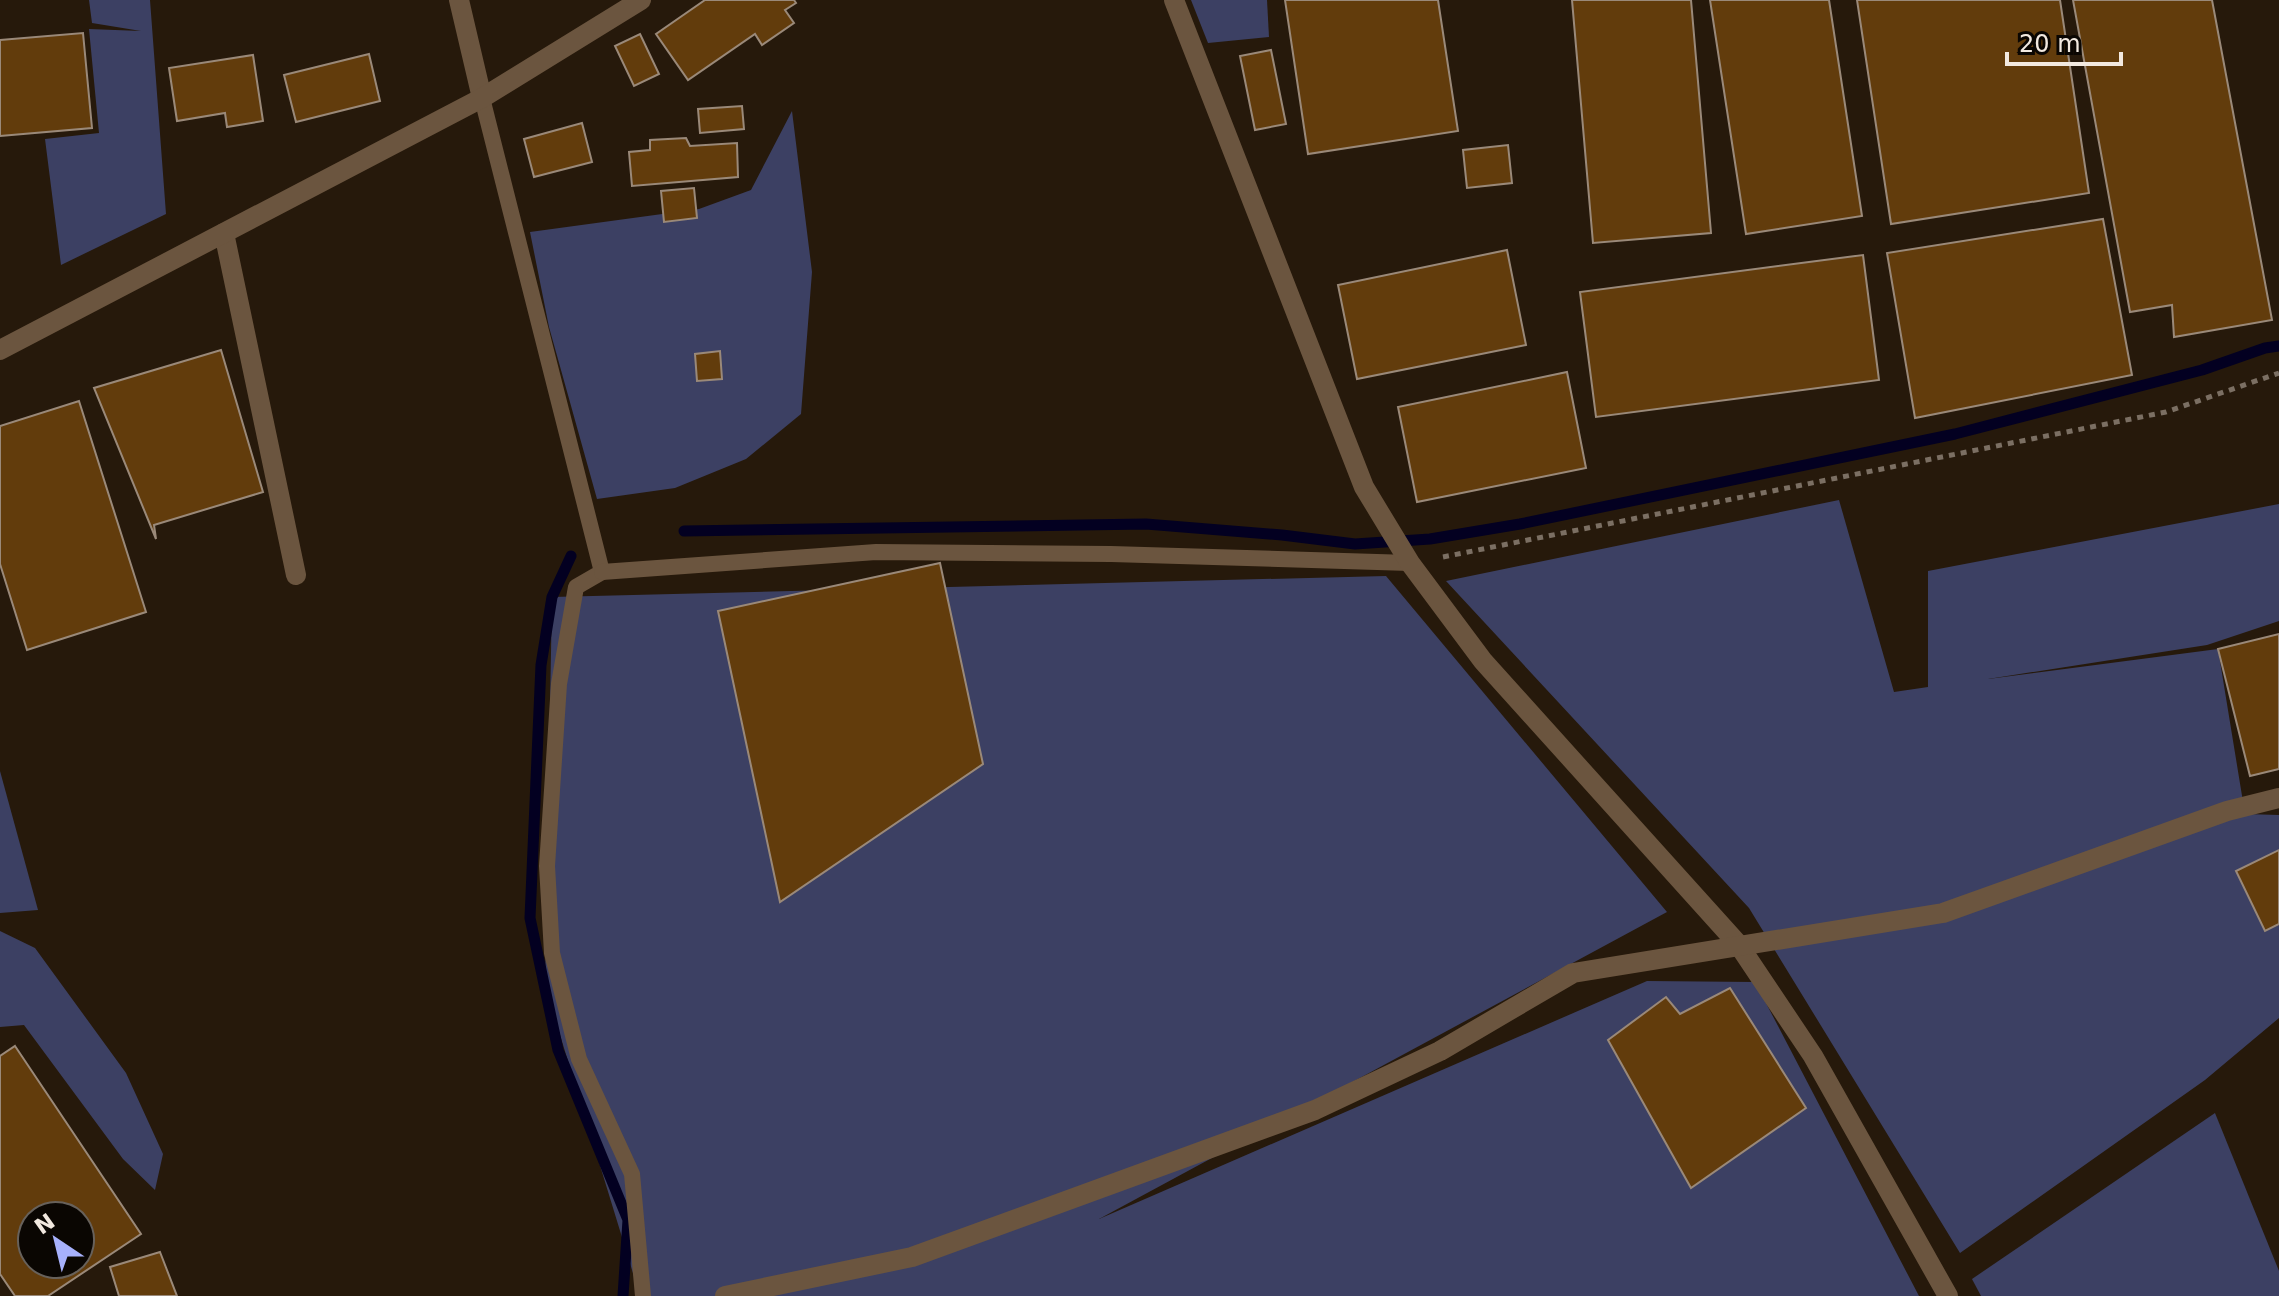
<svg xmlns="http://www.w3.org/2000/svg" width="2279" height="1296" viewBox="0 0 2279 1296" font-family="'DejaVu Sans',sans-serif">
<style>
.green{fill:#3c4063}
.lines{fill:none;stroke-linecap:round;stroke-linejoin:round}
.stream{stroke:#030021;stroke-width:11}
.building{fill:#623c0c;stroke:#9a8979;stroke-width:2;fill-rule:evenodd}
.path{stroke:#7b6f63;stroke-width:5;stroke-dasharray:6 6;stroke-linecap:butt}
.service{stroke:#6b553f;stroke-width:16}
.minor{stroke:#6b553f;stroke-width:20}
.tertiary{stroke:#6b553f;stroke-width:20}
</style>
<rect width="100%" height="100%" fill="#26190b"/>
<g class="green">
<polygon points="89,0 150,0 166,214 61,265 45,139 99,133 89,29 141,31 92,23"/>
<polygon points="1191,0 1267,0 1269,37 1208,43"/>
<polygon points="792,111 812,272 801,414 746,459 675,488 597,499 549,327 530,232 699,209 751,190"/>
<polygon points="1839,500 1894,692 1928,687 1928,571 2279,504 2279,621 2207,645 1988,679 2218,649 2245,814 2279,815 2279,1018 2205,1080 1960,1253 1749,908 1446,581"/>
<polygon points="1386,576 1667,912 1099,1219 1647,981 1755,982 1919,1296 640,1296 545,986 552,597"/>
<polygon points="0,771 38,910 0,913"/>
<polygon points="0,931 35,948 126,1073 163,1154 155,1190 123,1159 24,1025 0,1027"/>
<polygon points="2215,1113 2279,1271 2279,1296 1981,1296 1972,1279"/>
</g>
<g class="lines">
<g class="stream">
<polyline points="684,531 1146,524 1282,535 1355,544 1430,539 1520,524 1955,434 2202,370 2265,348 2279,346"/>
<polyline points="571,556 552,597 541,665 530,918 558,1050 628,1220 623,1296"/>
</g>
</g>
<g class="building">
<polygon points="705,0 794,0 796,3 785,10 794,23 762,45 755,34 688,80 656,34"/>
<polygon points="1285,0 1438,0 1458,131 1308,154"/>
<polygon points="1572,0 1691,0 1711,233 1593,243"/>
<polygon points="1710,0 1829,0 1862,216 1746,234"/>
<polygon points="1857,0 2060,0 2089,193 1891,224"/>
<polygon points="2073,0 2212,0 2272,320 2174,337 2172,305 2130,312"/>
<polygon points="83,33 92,128 0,136 0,40"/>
<polygon points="640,34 659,74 634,86 615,46"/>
<polygon points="1271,50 1286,124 1255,130 1240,56"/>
<polygon points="369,54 380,101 296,122 284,75"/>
<polygon points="253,55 263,121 227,127 225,113 177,121 169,68"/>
<polygon points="742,106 744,129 700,133 698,109"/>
<polygon points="582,123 592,162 534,177 524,139"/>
<polygon points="686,138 690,146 737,143 738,177 632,186 629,152 650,150 650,140"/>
<polygon points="1508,145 1512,183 1467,188 1463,150"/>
<polygon points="694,188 697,218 664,222 661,191"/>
<polygon points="2103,219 2132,375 1915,418 1887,253"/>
<polygon points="1507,250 1526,345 1357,379 1338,285"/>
<polygon points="1863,255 1879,380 1596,417 1580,292"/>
<polygon points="221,350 263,492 154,525 156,539 94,388"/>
<polygon points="720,351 722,379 697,381 695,354"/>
<polygon points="1567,372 1586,468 1417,502 1398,407"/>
<polygon points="79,401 146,612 27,650 0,564 0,426"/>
<polygon points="940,563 983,764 780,902 718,611"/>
<polygon points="2279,634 2279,769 2250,776 2218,649"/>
<polygon points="2279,850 2279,924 2265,931 2236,871"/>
<polygon points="1730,988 1806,1108 1691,1188 1608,1040 1666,997 1680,1014"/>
<path d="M15 1046 141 1234 48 1296H15L0 1274V1056ZM32 1216H80V1264H32Z"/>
<polygon points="160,1252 177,1296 119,1296 110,1267"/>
</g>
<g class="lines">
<polyline class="path" points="1443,557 2166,412 2279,373"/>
<g class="service">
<polyline points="482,98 602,572 576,587 559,684 547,866 552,953 579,1059 632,1174 643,1296"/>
<polyline points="602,572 876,552 1111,554 1410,563"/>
</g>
<g class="minor">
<polyline points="459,0 482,98"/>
<polyline points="1174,0 1364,487 1410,563 1483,661 1738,944 1813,1056 1948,1296"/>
<polyline points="224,233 296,575"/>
<polyline points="725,1296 912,1257 1315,1110 1440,1051 1573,973 1943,913 2227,811 2279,798"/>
</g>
<polyline class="tertiary" points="0,350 482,98 641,0"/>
</g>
<g transform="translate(56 1240) rotate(325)"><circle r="38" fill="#0a0602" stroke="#67615b" stroke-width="2"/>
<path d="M0-6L14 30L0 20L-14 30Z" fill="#a7b1fc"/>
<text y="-12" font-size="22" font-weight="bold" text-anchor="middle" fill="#f2e9e0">N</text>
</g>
<path d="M2007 52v12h114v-12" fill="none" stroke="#f2e9e0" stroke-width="4"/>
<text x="2019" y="52" font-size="24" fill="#f2e9e0" stroke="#0a0602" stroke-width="6" paint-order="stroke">20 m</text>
</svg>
